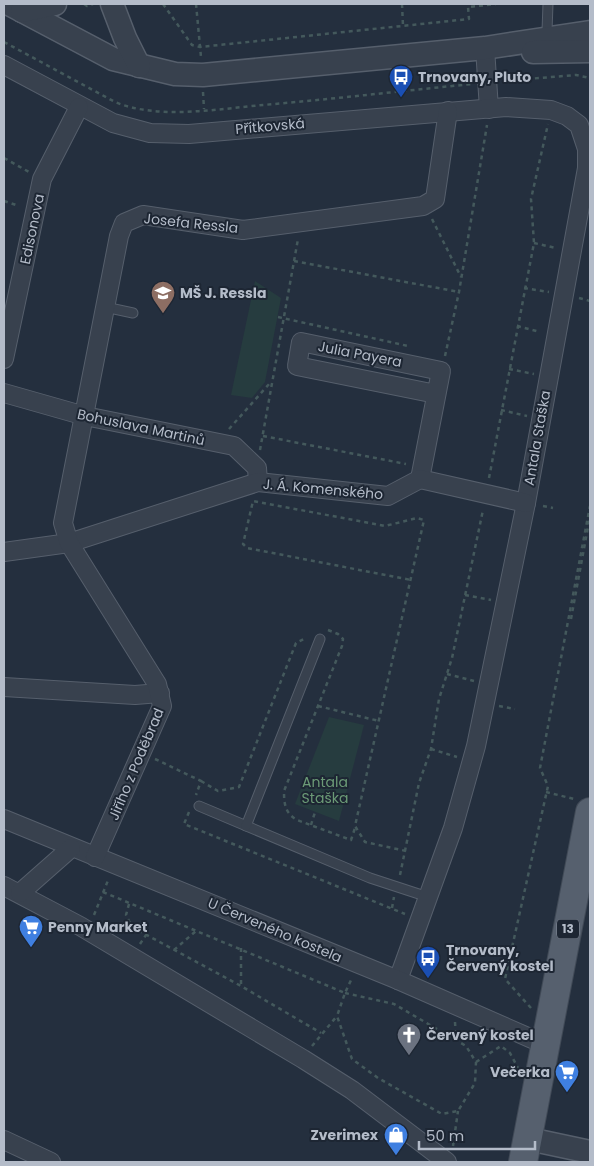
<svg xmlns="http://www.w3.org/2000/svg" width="594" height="1166" viewBox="0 0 594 1166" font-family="Poppins,sans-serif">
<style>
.green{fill:#263c3f}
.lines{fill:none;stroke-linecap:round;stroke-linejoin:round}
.service-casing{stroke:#565f6c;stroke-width:11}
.minor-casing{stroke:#565f6c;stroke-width:20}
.tertiary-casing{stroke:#565f6c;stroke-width:25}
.primary-casing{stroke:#414a57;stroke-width:30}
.path{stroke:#44595c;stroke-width:2.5;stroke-dasharray:4 4;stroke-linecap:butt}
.service{stroke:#38414e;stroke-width:9}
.minor{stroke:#38414e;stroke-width:18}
.tertiary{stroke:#38414e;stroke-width:22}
.primary{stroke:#56606e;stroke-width:28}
.labels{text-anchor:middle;stroke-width:4;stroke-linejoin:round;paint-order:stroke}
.shield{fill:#1d2633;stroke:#878f9c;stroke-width:1}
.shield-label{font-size:12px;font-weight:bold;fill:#b4bcc9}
.poi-label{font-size:14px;font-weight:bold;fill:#b4bcc9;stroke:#1d2633;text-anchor:start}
.street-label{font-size:14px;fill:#b4bcc9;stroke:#1d2633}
.park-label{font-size:14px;fill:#6b9a76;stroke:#1d2633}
</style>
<rect width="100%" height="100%" fill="#242f3e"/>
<g class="green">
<polygon points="255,281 281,298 265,382 252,398 231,395"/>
<polygon points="329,717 364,725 339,821 295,804"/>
</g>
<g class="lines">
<defs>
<g id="service">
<polyline points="547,31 548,4"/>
<polyline points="105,307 133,313"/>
<polyline points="199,806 370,878 428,897"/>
<polyline points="246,826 320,639"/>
</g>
<g id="minor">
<polyline points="485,48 489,109"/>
<polyline points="4,65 113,123 150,133 189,134 506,107 551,110 567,116 579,125 587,149 587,168 526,503 476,746 453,828 398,980"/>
<polyline points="4,359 42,179 79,107"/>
<polyline points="4,393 85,416 234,446 257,468 258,482"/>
<polyline points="420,479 441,371 301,342 297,366 436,394"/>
<polyline points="4,552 69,543 258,482 388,496 420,479 526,503"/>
<polyline points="4,687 135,695 160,693"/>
<polyline points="4,819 398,980 546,1045"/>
<polyline points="95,857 162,706 157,684 69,543 63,523 119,236 124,223 143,215 243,230 423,206 435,199 448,111"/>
<polyline points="4,886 80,926 303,1059 352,1090 447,1162"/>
<polyline points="20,893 71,848"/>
<polyline points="4,1140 51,1162"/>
</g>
<g id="tertiary">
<polyline points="9,4 113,59 175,74 203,75 485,48 590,32"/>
<polyline points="112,4 125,38 139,66"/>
<polyline points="22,11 55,4"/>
<polyline points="533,52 590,51"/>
<polyline points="529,1139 590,1152"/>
</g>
<polyline id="primary" points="523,1162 590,812"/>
</defs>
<use href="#service" class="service-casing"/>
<use href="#minor" class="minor-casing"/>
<use href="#tertiary" class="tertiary-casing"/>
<use href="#primary" class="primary-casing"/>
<g class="path">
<polyline points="84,4 87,6 93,4"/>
<polyline points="163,4 192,45 200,47 469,19 468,7 496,4"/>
<polyline points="196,4 201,57"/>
<polyline points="402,4 403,26"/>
<path d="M4 42 115 102C158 120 217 109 263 105 333 99 402 91 472 84"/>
<polyline points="503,81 576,75 590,78"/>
<polyline points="203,92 204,109"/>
<polyline points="4,158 29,172"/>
<polyline points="4,201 19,206"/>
<polyline points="432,219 461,277"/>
<polyline points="534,243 556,248"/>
<polyline points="294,261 459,292"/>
<polyline points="524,288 549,292"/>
<polyline points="579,298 590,301"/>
<polyline points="278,317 408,346"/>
<polyline points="517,326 540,332"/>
<polyline points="445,356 459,292 487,125"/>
<polyline points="509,369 534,374"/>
<polyline points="501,410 527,416"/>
<polyline points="229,429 270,383"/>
<polyline points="263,436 406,464"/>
<polyline points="260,450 298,239"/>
<polyline points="489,478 534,243 531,199 548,124"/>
<polyline points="543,506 553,508"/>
<polyline points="465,595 491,600"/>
<polyline points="571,619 590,516"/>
<path d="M328 630 338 634 343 639 342 646 284 791C284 804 285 813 297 820L351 840 355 828"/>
<polyline points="447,674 474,681"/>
<polyline points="318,706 379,721"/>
<polyline points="499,706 515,709"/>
<polyline points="431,749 457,757"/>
<polyline points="155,759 201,781 196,795"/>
<polyline points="201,781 218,791 239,787 296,643 306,638"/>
<polyline points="546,792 574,799"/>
<polyline points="189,812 184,824 405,914"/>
<polyline points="311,825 315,812"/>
<polyline points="406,851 365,842 355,826 424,520 417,518 385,526 253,501 243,544 247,548 411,580"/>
<polyline points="400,875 419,783 431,749 439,699 452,658 483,510"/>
<polyline points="103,892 345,993 352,978"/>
<polyline points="129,904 126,915 132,927 241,986 321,1033"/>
<polyline points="392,908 394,897"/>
<polyline points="94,915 109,878"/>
<polyline points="140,944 146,935"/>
<polyline points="241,948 241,986"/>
<polyline points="174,950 196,931"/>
<polygon points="345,993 394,1004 466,1046 476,1062 475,1083 458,1111 442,1114 378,1078 352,1059 337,1016"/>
<polyline points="531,1008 505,979 548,786 540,768 590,506"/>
<polyline points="455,1022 456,1039"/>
<polyline points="312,1046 337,1016"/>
<polyline points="476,1062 501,1046 510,1053 518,1068"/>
<polyline points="453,1146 458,1111"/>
</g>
<use href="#service" class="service"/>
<use href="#minor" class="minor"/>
<use href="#tertiary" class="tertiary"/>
<use href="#primary" class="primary"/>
</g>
<defs>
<symbol id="bus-pin" viewBox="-11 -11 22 30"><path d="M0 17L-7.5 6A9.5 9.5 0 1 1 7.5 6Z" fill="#1a4fb4" stroke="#1d2633"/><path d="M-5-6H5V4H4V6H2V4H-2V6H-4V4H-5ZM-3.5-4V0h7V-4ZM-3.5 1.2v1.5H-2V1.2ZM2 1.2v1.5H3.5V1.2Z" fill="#fff"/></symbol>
<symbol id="school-pin" viewBox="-11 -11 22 30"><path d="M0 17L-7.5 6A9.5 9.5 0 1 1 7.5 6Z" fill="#8d6e63" stroke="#1d2633"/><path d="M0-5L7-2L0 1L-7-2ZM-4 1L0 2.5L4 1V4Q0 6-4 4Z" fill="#fff"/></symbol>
<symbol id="supermarket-pin" viewBox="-11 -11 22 30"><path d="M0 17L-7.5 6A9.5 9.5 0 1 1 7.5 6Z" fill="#3f7fe0" stroke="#1d2633"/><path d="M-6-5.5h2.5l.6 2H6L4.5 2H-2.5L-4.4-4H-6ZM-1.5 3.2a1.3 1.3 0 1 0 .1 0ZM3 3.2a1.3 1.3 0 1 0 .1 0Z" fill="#fff"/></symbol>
<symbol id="church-pin" viewBox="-11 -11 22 30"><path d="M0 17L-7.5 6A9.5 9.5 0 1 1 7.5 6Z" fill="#6b7280" stroke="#1d2633"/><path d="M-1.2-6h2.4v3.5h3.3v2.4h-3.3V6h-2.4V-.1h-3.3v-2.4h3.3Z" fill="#fff"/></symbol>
<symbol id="shop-pin" viewBox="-11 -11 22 30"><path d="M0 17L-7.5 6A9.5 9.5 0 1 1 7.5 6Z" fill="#3f7fe0" stroke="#1d2633"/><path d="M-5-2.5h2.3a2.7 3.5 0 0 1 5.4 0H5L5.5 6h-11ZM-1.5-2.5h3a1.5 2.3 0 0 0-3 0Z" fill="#fff"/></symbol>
</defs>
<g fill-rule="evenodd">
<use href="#bus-pin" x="387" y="63" width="28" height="38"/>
<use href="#school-pin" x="149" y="279" width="28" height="38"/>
<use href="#supermarket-pin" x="17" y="913" width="28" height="38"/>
<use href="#bus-pin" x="414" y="944" width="28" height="38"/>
<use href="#church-pin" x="395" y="1021" width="28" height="38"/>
<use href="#supermarket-pin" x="553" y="1058" width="28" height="38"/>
<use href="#shop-pin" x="382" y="1121" width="28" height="38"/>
</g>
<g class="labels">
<rect class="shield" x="557" y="919.5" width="22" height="19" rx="4"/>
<g class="shield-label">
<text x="568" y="933">13</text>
</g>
<g class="poi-label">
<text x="418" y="82">Trnovany, Pluto</text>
<text x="180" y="298">MŠ J. Ressla</text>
<text x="48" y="932">Penny Market</text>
<text x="446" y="955">Trnovany,<tspan x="446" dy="16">Červený kostel</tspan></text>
<text x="426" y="1040">Červený kostel</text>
<text x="550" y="1077" text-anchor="end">Večerka</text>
<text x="378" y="1140" text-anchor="end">Zverimex</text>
</g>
<g class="street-label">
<text transform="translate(270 126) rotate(-5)" y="5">Přítkovská</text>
<text transform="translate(191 223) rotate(6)" y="5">Josefa Ressla</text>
<text transform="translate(32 229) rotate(-78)" y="5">Edisonova</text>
<text transform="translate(360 354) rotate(11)" y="5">Julia Payera</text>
<text transform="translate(141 427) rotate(12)" y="5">Bohuslava Martinů</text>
<text transform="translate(537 438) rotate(-80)" y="5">Antala Staška</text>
<text transform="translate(323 489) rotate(5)" y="5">J. Á. Komenského</text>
<text transform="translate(136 764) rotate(-67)" y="5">Jiřího z Poděbrad</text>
<text transform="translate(275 930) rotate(23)" y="5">U Červeného kostela</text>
</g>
<g class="park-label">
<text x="325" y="787">Antala<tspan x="325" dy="16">Staška</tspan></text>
</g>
</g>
<rect width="594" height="1166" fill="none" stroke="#b4bcc9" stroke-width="10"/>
<path d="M419 1141v8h116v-8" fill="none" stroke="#b4bcc9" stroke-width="2.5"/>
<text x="426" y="1141" font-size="15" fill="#b4bcc9" stroke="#1d2633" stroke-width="4" paint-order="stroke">50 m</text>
</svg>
